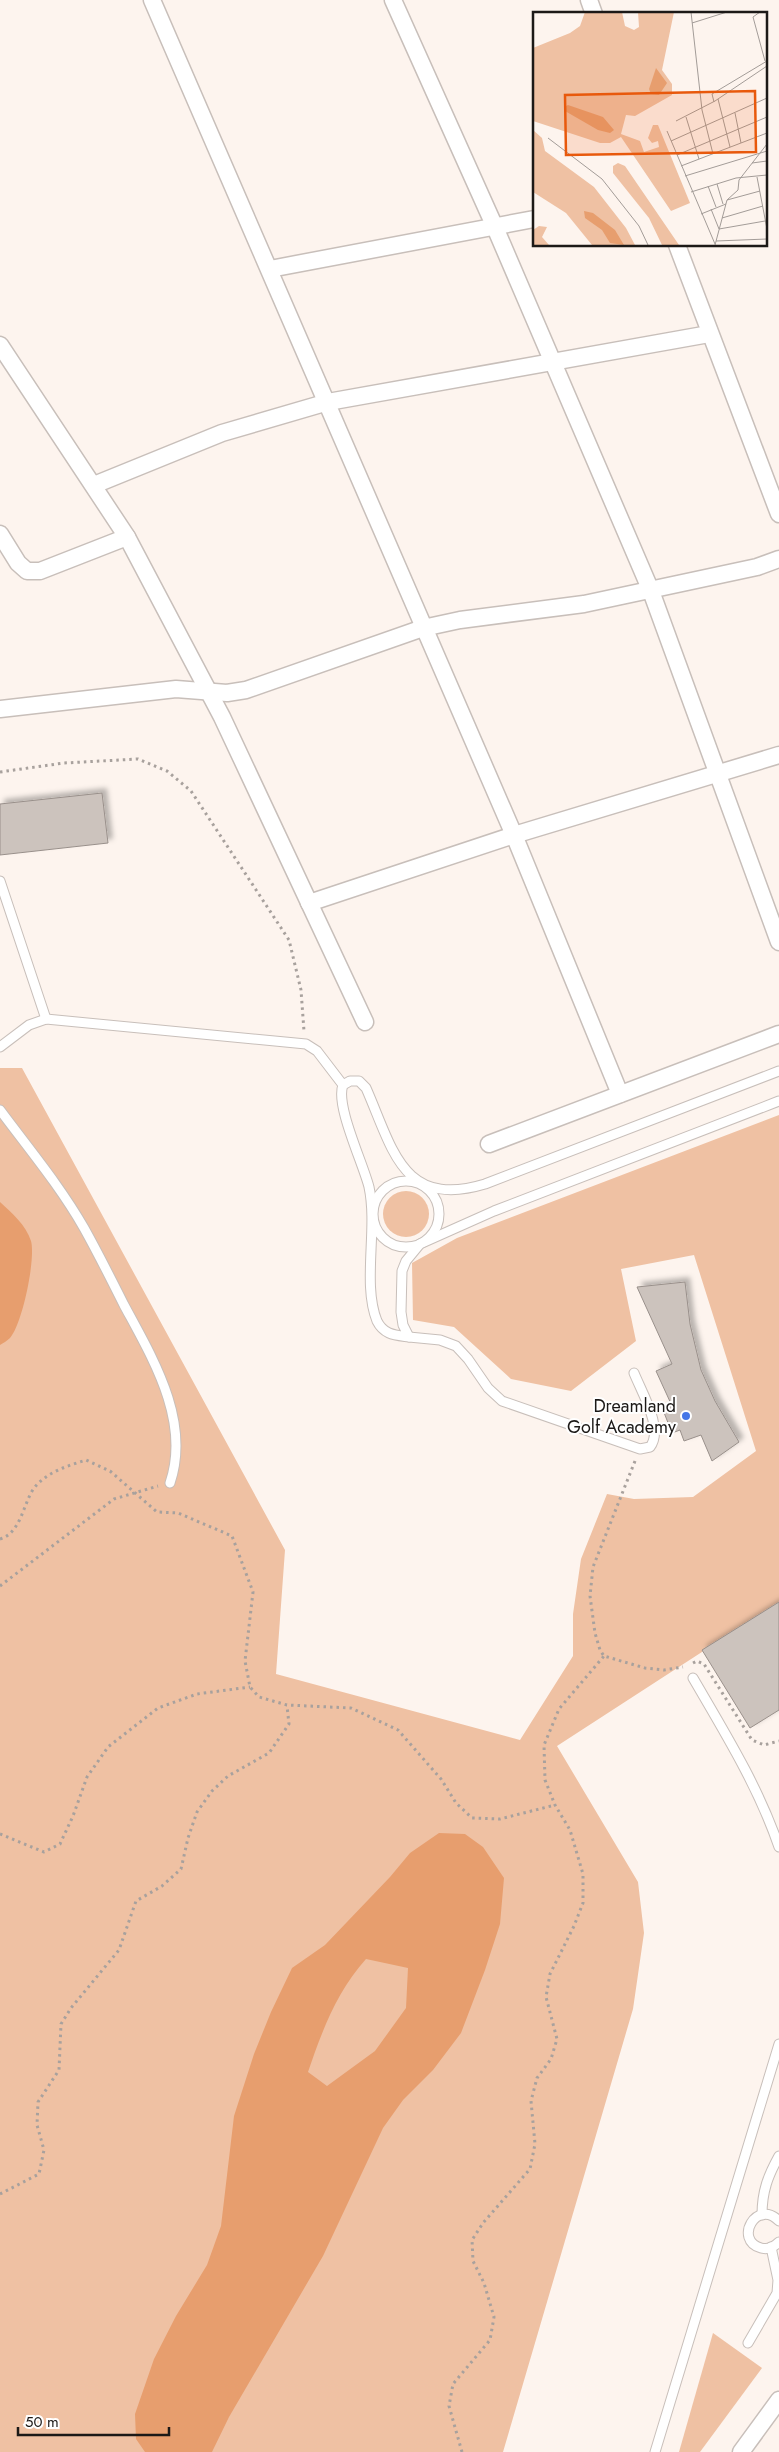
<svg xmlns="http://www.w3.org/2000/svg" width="779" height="2452" viewBox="0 0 779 2452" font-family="Jost,sans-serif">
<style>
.green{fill:#efc1a3}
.water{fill:#e79e6e;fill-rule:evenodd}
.building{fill:#ccc3bd;stroke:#99908b;filter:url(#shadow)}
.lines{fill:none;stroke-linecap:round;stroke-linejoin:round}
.lane-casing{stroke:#c8bfba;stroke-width:11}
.street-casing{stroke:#c8bfba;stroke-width:19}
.path{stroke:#a8a19d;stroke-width:3;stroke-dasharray:2.5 4;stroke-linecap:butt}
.lane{stroke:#fff;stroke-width:9}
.street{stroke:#fff;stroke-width:16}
.poi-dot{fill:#4576e7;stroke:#fff;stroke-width:2}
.labels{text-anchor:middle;stroke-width:4;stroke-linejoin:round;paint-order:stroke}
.poi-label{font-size:18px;fill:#1c1917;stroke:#fff;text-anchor:end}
.inset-road{fill:none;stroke:#a39c98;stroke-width:1}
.view{fill:#e8590c;fill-opacity:0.15;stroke:#e8590c;stroke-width:2.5}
.inset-edge{fill:none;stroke:#1c1917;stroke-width:2.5}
</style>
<defs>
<filter id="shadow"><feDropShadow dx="4.5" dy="-4.5" stdDeviation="2.5" flood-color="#0004"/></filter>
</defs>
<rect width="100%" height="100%" fill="#fdf4ee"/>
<g class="green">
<polygon points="0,1068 22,1068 285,1550 276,1674 520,1740 573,1656 573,1614 581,1559 607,1494 634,1499 693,1497 756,1451 694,1255 621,1269 636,1341 571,1391 511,1379 454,1327 413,1320 412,1263 457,1238 779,1115 779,1602 557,1746 638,1882 644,1933 633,2009 503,2452 0,2452"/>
<circle cx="406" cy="1214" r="23"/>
<polygon points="713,2333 762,2368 700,2452 679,2452"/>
</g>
<g class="water">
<path d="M0 1202C12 1213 26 1225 31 1241 36 1259 22 1325 10 1338 7 1341 3 1343 0 1345Z"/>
<path d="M439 1833 465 1834 483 1847 504 1878 500 1924 485 1970 461 2033 433 2070 403 2100 383 2128 323 2256 229 2417 212 2452H145L136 2439 135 2414 154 2359 176 2316 207 2265 221 2226 234 2116 254 2054 271 2012 292 1968 325 1945 390 1877 410 1853ZM366 1959 408 1968 406 2008 375 2051 327 2086 308 2072C322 2031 337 1991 366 1959Z"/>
</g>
<g class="building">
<polygon points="102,793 108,843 0,855 0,804"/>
<polygon points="685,1282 690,1324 701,1370 715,1401 739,1442 712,1461 701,1435 684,1441 680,1430 672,1433 663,1410 672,1406 656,1371 672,1364 637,1287"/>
<polygon points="779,1602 779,1710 750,1728 702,1650"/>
</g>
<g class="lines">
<defs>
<g id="lane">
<polyline points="0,881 46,1019"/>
<polyline points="0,1047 29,1025 46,1019 306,1044 317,1051 343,1085"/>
<path d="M779 1071 485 1184C402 1209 393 1149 366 1088L359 1081H350L343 1085C335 1105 363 1163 369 1187 378 1229 362 1284 377 1321 384 1335 395 1335 409 1337L403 1325 401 1312 402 1271 406 1261 420 1244 494 1211 779 1101"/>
<path d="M0 1110C29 1149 60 1186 84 1228 98 1253 111 1279 124 1305 153 1359 191 1421 170 1483"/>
<circle cx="406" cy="1214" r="33"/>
<path d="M409 1337 440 1340 456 1346 468 1359 488 1388 502 1401 640 1449 650 1447C664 1429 642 1393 634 1373"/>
<path d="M693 1678C725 1733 758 1786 779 1847"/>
<path d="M762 2215C762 2191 768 2176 779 2156"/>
<path d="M779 2221C757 2198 733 2240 761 2248 768 2250 774 2247 779 2242"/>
<polyline points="748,2343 777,2293 778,2280 771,2247"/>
<polyline points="655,2452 779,2044"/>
</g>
<g id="street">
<polyline points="152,0 514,835 620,1094"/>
<polyline points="393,0 494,225 651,591 779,942"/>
<polyline points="589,0 594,14"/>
<polyline points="677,245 779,514"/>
<polyline points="270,269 534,219"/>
<polyline points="0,345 127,537 222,717 365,1022"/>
<polyline points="94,485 222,433 328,402 709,334"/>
<polyline points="0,534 18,563 27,571 40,571 127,537"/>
<polyline points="0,709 176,689 227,693 246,690 423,628 460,620 584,604 757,567 779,559"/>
<polyline points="309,903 514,835 779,755"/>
<polyline points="489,1144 779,1034"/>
<polyline points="741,2452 779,2400"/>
</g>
</defs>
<use href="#lane" class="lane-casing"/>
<use href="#street" class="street-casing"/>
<g class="path">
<polyline points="0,772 64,763 138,759 167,771 191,791 289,940 301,990 304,1031"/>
<polyline points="635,1461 593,1567 590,1596 595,1633 600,1650 604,1656 645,1668 664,1670 683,1667"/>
<path d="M0 1539C21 1533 23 1504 34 1488 47 1472 67 1466 86 1460L110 1471 157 1512 178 1513 232 1536 253 1592 245 1661 250 1687 259 1697 287 1705 351 1708 398 1730 441 1779 456 1803 472 1818 500 1819 555 1805"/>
<polyline points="0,1586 114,1499 158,1486"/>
<polyline points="693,1663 697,1661 704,1664 752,1740 764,1745 779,1741"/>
<polyline points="0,1834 44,1852 60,1844 73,1816 87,1777 108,1747 158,1708 197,1694 250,1687"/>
<polyline points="0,2194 39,2174 44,2150 37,2125 38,2102 59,2070 61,2024 71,2008 119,1950 136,1901 162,1886 181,1869 188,1838 197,1812 212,1791 228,1776 269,1753 289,1724 287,1706"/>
<polyline points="462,2452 449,2406 453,2384 490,2340 494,2317 484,2283 473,2261 472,2240 483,2223 530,2169 535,2144 531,2101 537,2078 551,2059 557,2039 546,1997 550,1974 574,1926 583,1903 583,1874 570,1830 555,1805 545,1780 544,1745 559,1709 604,1656"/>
</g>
<use href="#lane" class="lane"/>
<use href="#street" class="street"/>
</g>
<circle class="poi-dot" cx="686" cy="1416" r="5"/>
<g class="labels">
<g class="poi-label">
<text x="676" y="1412">Dreamland<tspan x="676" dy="21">Golf Academy</tspan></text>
</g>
</g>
<g transform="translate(533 12)">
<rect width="234" height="234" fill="#fdf4ee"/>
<path d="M52 0H89L92 14 101 18 106 15 105 0H141L129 58 139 72V83L102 104 93 103 88 122 107 129 111 140 126 135 125 129 119 131 115 126 120 113H125L157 191 138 199 88 125 77 131H67L0 109V36L37 21 47 14ZM0 118 9 126 12 139 61 175 93 216 102 233H59L33 201 0 180ZM85 151 92 154 146 233H129L116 206 80 161V154ZM6 214 14 215 9 225 16 233H0V218Z" fill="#efc1a3"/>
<path d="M123 56 134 71 126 83 118 82 116 77ZM35 93 70 105 81 118 77 121 65 118 32 99 31 95ZM51 199 60 201 82 218 91 233 77 231 69 218 52 206Z" fill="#e79e6e"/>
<path class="inset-road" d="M158 0 169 98 180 142M227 0 220 5 232 49M159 11 194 0M185 87 197 135M181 90 179 82 234 49M202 101 208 131M153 105 166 147M143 109 182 89 234 54M134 119 182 232M15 126 69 167 106 214 115 233M138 129 234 86M144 143 234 105M219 151 234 149M148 154 234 121M152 164 234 139M224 165 234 217M184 172 190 192M175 174 183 195M158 180 203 166 234 163M194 188 227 179M178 197 186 217 232 209M168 202 193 192M189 206 230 194M183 229 234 227M182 233 194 188 205 178 206 168 234 132"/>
<path class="view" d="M222 79 223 140 33 143 32 83Z"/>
<rect width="234" height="234" class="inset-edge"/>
</g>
<path d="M18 2427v8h151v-8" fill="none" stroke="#1c1917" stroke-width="2.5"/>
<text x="25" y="2427" font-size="15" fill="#1c1917" stroke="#ffffff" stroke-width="4" paint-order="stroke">50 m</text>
</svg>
